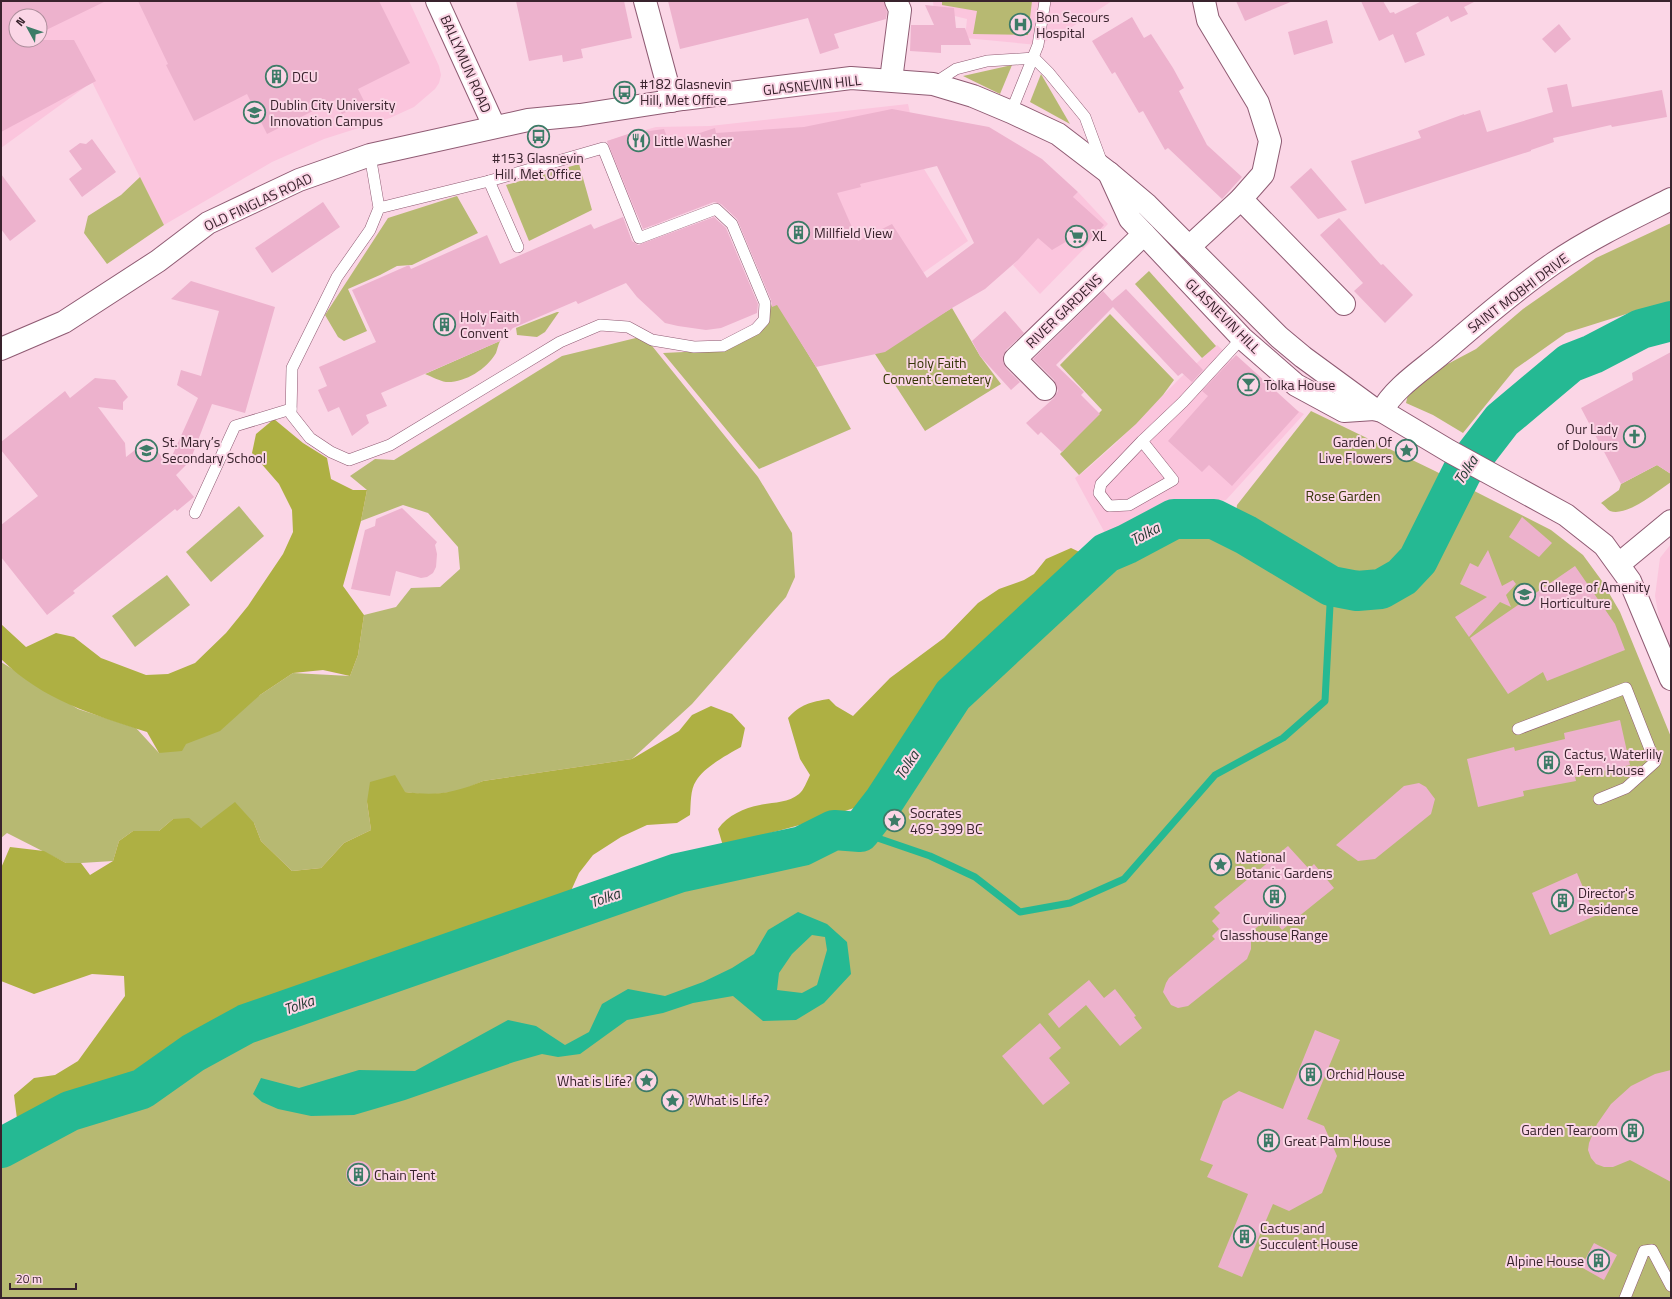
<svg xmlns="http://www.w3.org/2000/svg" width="1672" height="1299" viewBox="0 0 1672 1299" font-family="'Titillium Web',sans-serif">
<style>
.built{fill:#fbc5dd;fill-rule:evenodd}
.green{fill:#b7b972}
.forest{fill:#aeb043}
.water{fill:#25b993;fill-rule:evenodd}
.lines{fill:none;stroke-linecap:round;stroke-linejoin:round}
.stream{stroke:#25b993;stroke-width:7}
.river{stroke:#25b993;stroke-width:40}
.building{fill:#edb2cd;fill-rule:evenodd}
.service-casing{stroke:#8f5b73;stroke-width:12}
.minor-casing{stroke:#8f5b73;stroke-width:24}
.tertiary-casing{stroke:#8f5b73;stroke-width:24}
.service{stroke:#fff;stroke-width:11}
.minor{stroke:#fff;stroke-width:22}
.tertiary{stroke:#fff;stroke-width:22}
.labels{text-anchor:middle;stroke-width:4;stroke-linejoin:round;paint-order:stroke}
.poi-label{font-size:14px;fill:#39232d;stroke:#fbd6e6;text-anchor:start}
.street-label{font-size:14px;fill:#39232d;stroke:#fbd6e6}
.park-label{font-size:14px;fill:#363607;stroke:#fbd6e6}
.water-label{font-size:15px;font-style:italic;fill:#1e352d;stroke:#fbd6e6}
</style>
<rect width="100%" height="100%" fill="#fbd6e6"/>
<g class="built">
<path d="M1 1H409L439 66 441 75 439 83 435 89 414 107 390 118 324 139 272 162 164 225 92 82 1 148ZM16 16H40V40H16Z"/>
<polygon points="933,1 1112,1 1064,32 1038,45 965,38 967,19 934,11"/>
<polygon points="908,104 921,164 968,241 920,275 723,194 654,226 641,220 626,199 607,141 656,127 710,126"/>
<polygon points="1078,192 1108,224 1040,294 1013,265"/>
<polygon points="1217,345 1280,401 1304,414 1226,500 1175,507 1106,535 1075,478 1087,469 1116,443 1180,378"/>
<polygon points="1671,544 1671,660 1664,645 1655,596 1660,558"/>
</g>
<g class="green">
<polygon points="942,1 1032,1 1028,35 973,34 977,11 942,5"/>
<polygon points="1012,65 1000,94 963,76"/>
<polygon points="1041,74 1070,124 1030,102"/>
<polygon points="579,164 592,210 529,241 506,185"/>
<polygon points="140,177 164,225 107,264 84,233 88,216 121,195"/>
<polygon points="457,196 478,233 412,265 397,266 380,275 348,289 367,331 344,341 338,337 325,315 388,218"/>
<polygon points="1671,223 1671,302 1639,310 1566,333 1515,369 1463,433 1433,415 1406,403 1409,390 1425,376 1476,349 1523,309 1596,258"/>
<polygon points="1149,271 1216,346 1202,358 1135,284"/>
<polygon points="774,298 816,367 851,429 759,469 663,353 705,351 764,326"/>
<polygon points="952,308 980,356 1001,384 925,431 875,354"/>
<polygon points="557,312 559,312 545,332 537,337 517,335 516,328"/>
<polygon points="1110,314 1174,380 1163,395 1136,424 1079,475 1060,454 1102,410 1060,365"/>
<polygon points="644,336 758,477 792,533 795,577 786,597 692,704 632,759 483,781 460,791 427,795 405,792 367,802 371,830 344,843 321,868 292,871 261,841 254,823 200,828 173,819 159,831 133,831 119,841 113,861 81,863 66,863 7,833 1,838 1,662 78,709 136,728 159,753 260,695 293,673 350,676 358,655 364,615 396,607 411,588 440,587 460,569 458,547 428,513 403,505 361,521 367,490 350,476 375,459 394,460 562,356"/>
<path d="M500 341C498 345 497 350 496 353 486 370 464 383 446 382 439 381 431 376 425 374Z"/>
<polygon points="1311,411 1435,471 1551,530 1583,555 1602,581 1620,612 1671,737 1671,1298 1,1298 1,1164 46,1130 156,1101 211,1055 252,1039 305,1001 370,996 418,983 678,887 860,844 961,703 1038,633 1120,560 1158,535 1233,534 1237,505"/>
<path d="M1657 465 1671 474V482C1657 491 1628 517 1610 511 1607 509 1604 505 1601 503L1619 490 1621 484Z"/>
<polygon points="239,506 264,536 211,582 186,552"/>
<polygon points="167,575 190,605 135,647 112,616"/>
</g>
<g class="forest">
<path d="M274 419 303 443 327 458 331 479 353 490H367L361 521 343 586 364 615 358 655 350 676 323 670 293 673 260 695 220 731 186 744 182 751 159 753 147 732C92 714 44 701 1 659V624L26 647 56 633 74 637 101 658 146 675 168 674 195 663 226 633 248 606 283 554 293 532 292 510 279 484 252 453 256 434Z"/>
<path d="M1071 548 1088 556 1053 584 941 685 857 807 818 820 723 846 718 829C728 815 744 808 760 805 774 802 788 803 799 794 804 790 807 781 810 775L800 759 788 718C801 704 810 702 829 699L836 706 853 716 890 678 944 638 978 603 999 589 1024 580 1034 574 1046 559Z"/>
<path d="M711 706 732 714 745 728 741 747C727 755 704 767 696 781 690 790 691 804 690 815L677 823 647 825 621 837 593 855 579 873 570 893 281 997 195 1033 110 1086 51 1102 17 1119 14 1095 34 1078 55 1075 78 1061 125 996 124 976 92 974 34 994 1 981V868L10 847 44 851 66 863H81L90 875 113 861 119 841 133 831H159L173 819 189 818 201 828 235 802 254 823 261 841 292 871 321 868 344 843 371 830 367 802 370 782 395 775 405 792C437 796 454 793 483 781L632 759 679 731 692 715Z"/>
</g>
<path class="water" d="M798 912 827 924 847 942 851 974 824 1003 796 1020 763 1021 733 996 693 1003 663 1013 627 1020 580 1054 558 1057 542 1054 514 1062 405 1100 354 1115 311 1116 278 1109 262 1102 253 1094 261 1078 299 1088 359 1070 415 1071 508 1020 536 1026 565 1045 589 1032 602 1004 628 989 665 996 703 982 732 968 754 954 768 930ZM812 935 825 937 827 950 817 985 802 993 777 990 779 973 792 954Z"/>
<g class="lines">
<polyline class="stream" points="860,832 930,856 975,877 1020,912 1070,903 1124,879 1215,775 1283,738 1325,701 1331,586"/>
<polyline class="river" points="1,1148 70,1111 142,1089 193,1053 246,1024 678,873 802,846 834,830 860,832 884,801 953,695 1106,553 1127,544 1174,519 1214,519 1246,535 1331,586 1357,591 1381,589 1402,577 1418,560 1462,472 1502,420 1570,363 1593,354 1641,329 1671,321"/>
</g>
<g class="building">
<polygon points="1,1 106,1 40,33 40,16 16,16 16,40 74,40 96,81 1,132"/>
<polygon points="138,1 379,1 410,63 358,89 365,103 342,114 335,100 267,134 247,94 194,121 166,65 168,64"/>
<polygon points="516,1 624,1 632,38 581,49 583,58 563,62 562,55 529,61"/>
<polygon points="668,1 884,1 887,12 886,19 834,34 839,48 820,54 808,18 680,49"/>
<polygon points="1236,1 1293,1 1245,21"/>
<polygon points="1361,1 1383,1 1390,13 1394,12 1395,14 1422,1 1476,1 1464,7 1468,14 1451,22 1448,16 1416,33 1425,55 1405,63 1393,34 1379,41"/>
<polygon points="925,5 954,8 956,28 965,28 971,45 941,45 941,53 910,51 911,25 934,25"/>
<polygon points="1132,17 1144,38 1151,34 1173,68 1184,88 1179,91 1207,145 1242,177 1222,199 1168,148 1165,150 1143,111 1139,113 1115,72 1112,74 1092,41"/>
<polygon points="1327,20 1333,43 1294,55 1288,32"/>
<polygon points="1559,24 1571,39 1555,53 1542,39"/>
<polygon points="1567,84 1572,107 1662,90 1667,117 1612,127 1611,125 1553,138 1554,142 1531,150 1531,151 1365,204 1351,161 1421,138 1418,131 1464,114 1464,115 1480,110 1487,132 1553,112 1547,88"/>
<path d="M892 109 989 127 1042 159 1078 192 1073 197 1104 225 1083 248 1074 237 1052 250 1038 238 1018 260 985 289 952 308 885 352 816 367 777 305 772 307 771 300 737 219 721 204 714 202 643 229 607 141 628 134 664 129 669 143 715 128 716 133 804 127ZM937 166 974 243 927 278 892 224 858 241 837 193 861 187 860 184Z"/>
<polygon points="92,139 116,172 82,197 69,179 82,169 69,151 80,143 86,144"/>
<polygon points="1311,168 1347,210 1318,219 1290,187"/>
<polygon points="1,174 36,221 10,241 1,229"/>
<polygon points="323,202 340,227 272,273 255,248"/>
<polygon points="623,217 632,241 638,245 714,217 726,228 758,304 757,313 721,328 706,330 678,326 665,323 637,297 626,283 578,304 576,301 513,328 500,341 381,393 387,406 366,415 369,423 352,436 339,407 328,412 318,390 327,386 319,367 376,342 352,290 409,265 411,269 487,235 500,264 591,224 594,229"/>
<polygon points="1339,218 1381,265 1383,264 1413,295 1385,323 1354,291 1363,283 1320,235"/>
<polygon points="191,281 275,307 245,413 212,404 190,461 176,475 194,497 177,511 175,509 73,591 75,593 47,615 1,557 1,525 38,496 1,450 1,442 65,391 70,398 95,378 115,380 128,397 123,402 123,410 98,407 125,443 126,457 144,443 151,443 168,465 198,398 177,385 181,370 201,376 219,311 171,299"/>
<polygon points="1126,289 1203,370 1192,382 1182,373 1178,376 1113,307 1056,365 1084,392 1081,395 1100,414 1062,452 1041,432 1038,435 1026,423 1054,398 1058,391 1054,380 1033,359 1103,291 1112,301"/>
<polygon points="1005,311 1024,333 1006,350 1003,356 1003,362 1006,368 1020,382 1011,390 980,356 972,341"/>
<polygon points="1671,352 1671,474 1657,465 1621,484 1581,408 1633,380 1632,373"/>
<polygon points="1236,355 1299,412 1232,486 1209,465 1202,472 1168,441 1208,396 1202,391"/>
<polygon points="402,508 437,542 435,545 437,554 436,567 433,573 427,577 421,578 396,571 390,596 351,589 365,530 375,526 376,519"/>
<polygon points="1522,517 1552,543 1539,557 1509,537"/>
<polygon points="1488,550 1502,586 1513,580 1516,584 1506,595 1511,607 1500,602 1469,637 1455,617 1487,597 1460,584 1470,563 1478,567"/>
<polygon points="1575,566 1615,624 1625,650 1547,681 1543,672 1508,694 1470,638"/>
<polygon points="1620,720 1630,765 1575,777 1576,781 1523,791 1524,796 1478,807 1467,759 1514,747 1515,751 1565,739 1564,733"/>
<polygon points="1419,783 1426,787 1435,799 1431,814 1375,859 1358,861 1336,845 1404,786"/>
<polygon points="1288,846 1309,869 1314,864 1334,888 1282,930 1271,916 1251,932 1251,949 1247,959 1188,1006 1178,1008 1171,1005 1163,992 1166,983 1169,978 1215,939 1212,936 1219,929 1212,921 1220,913 1214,907"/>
<polygon points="1577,873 1595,916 1550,935 1532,893"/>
<polygon points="1089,980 1104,998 1115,989 1136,1016 1134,1017 1142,1028 1120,1046 1086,1005 1059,1028 1048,1014"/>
<polygon points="1040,1023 1061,1048 1049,1058 1070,1083 1043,1105 1002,1056"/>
<polygon points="1315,1030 1340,1040 1307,1119 1324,1126 1337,1156 1322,1193 1289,1211 1273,1204 1242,1277 1218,1267 1248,1194 1207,1177 1213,1165 1200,1160 1223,1101 1239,1091 1283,1109"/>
<polygon points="1671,1070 1671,1182 1630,1160 1613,1167 1604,1167 1596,1164 1591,1158 1588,1150 1589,1143 1597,1124 1611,1104 1631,1086 1655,1074"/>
<circle cx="359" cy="1174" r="13"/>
<polygon points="1594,1243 1617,1255 1604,1280 1581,1267"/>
</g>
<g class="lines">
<defs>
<g id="service">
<polyline points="933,84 956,69 987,61 1034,58 1049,73 1085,117 1102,163"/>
<polyline points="1011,112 1038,45 1045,1"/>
<polyline points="370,155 379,208 370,230 337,277 292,368 291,414 310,438 331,452 349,460 390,445 560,342 600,325 628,327 652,340 694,347 723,346 756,329 764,320 765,303 732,224 716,209 639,238 603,148 489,181 379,208"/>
<polyline points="489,181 518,247"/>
<polyline points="1142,441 1173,480 1129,505 1109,506 1099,493 1101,484 1142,441 1183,402 1242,338"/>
<polyline points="195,513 235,426 291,409"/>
<polyline points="1518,729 1626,688 1655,762 1626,788 1599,799"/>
<polyline points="1625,1298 1644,1251 1652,1250 1671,1286"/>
</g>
<g id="minor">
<polyline points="645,1 672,101"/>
<polyline points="891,80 900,10 896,1"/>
<polyline points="1109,173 1130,219 1242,338 1296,385 1344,411 1374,409"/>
<polyline points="1241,199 1344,304"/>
<polyline points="1189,247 1241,199 1263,174 1270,141 1258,103 1208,20 1204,1"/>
<polyline points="1045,389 1015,359 1144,234"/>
<path d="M1382 411C1393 389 1422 370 1441 354 1477 323 1514 291 1554 263 1591 238 1631 219 1671 199"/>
</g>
<g id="tertiary">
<polyline points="437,1 494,126"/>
<polyline points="1,349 64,322 158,261 208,223 299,180 370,155 528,120 580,115 683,99 851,78 933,84 973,96 1011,112 1058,134 1109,173 1147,205 1279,337 1303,357 1374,409 1382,411 1449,451 1566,515 1604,545 1630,581 1671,679"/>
<polyline points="1619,564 1671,521"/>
</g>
</defs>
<use href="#service" class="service-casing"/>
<use href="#minor" class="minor-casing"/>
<use href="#tertiary" class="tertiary-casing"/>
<use href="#service" class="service"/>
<use href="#minor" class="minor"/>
<use href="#tertiary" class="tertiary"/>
</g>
<defs>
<symbol id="hospital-ring" viewBox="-11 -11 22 22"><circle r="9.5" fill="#fbd6e6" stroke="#3d7b67" stroke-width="1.5"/><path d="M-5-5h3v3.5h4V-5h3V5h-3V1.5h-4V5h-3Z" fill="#3d7b67"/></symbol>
<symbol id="building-ring" viewBox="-11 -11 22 22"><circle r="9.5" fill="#fbd6e6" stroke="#3d7b67" stroke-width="1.5"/><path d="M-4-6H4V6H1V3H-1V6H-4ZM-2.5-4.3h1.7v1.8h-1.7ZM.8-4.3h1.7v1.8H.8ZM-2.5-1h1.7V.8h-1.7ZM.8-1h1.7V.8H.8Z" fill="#3d7b67"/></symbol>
<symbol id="bus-ring" viewBox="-11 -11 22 22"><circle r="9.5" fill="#fbd6e6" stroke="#3d7b67" stroke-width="1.5"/><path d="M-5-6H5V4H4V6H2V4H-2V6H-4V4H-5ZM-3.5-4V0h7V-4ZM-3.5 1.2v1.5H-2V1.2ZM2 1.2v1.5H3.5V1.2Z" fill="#3d7b67"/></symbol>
<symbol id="university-ring" viewBox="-11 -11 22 22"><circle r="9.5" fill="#fbd6e6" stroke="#3d7b67" stroke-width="1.5"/><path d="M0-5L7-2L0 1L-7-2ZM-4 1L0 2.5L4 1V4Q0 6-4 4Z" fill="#3d7b67"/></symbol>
<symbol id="restaurant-ring" viewBox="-11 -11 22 22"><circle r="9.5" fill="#fbd6e6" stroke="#3d7b67" stroke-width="1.5"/><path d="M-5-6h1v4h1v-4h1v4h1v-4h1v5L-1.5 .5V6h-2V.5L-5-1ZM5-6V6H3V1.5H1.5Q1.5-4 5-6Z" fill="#3d7b67"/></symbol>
<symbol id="supermarket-ring" viewBox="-11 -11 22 22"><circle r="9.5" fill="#fbd6e6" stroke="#3d7b67" stroke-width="1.5"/><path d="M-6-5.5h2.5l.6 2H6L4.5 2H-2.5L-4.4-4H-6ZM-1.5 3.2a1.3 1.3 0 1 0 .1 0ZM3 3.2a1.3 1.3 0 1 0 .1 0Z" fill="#3d7b67"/></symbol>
<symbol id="bar-ring" viewBox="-11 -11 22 22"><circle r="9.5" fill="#fbd6e6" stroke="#3d7b67" stroke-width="1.5"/><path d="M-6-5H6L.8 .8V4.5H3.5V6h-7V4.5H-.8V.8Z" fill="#3d7b67"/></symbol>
<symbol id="church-ring" viewBox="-11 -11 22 22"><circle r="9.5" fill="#fbd6e6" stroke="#3d7b67" stroke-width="1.5"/><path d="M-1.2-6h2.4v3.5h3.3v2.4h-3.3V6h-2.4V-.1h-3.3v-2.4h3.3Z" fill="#3d7b67"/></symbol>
<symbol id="school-ring" viewBox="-11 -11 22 22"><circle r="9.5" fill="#fbd6e6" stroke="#3d7b67" stroke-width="1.5"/><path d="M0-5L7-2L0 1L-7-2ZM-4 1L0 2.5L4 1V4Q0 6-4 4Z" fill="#3d7b67"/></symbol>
<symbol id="sight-ring" viewBox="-11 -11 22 22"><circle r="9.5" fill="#fbd6e6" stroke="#3d7b67" stroke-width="1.5"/><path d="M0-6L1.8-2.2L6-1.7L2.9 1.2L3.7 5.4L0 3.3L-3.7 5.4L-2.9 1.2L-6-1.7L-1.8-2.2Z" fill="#3d7b67"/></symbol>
</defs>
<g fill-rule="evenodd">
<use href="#hospital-ring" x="1008" y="12" width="25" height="25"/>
<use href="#building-ring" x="264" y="64" width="25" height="25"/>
<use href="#bus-ring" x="612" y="80" width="25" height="25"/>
<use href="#university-ring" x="242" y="100" width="25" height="25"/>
<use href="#bus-ring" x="526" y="124" width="25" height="25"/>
<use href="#restaurant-ring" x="626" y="128" width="25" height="25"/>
<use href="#building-ring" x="786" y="220" width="25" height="25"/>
<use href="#supermarket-ring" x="1064" y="224" width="25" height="25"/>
<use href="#building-ring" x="432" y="312" width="25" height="25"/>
<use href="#bar-ring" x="1236" y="372" width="25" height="25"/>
<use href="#church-ring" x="1622" y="424" width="25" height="25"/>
<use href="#school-ring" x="134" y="438" width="25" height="25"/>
<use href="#sight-ring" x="1394" y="438" width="25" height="25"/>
<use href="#university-ring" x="1512" y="582" width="25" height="25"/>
<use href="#building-ring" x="1536" y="750" width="25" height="25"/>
<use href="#sight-ring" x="882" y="808" width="25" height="25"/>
<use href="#sight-ring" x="1208" y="852" width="25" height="25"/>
<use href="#building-ring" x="1262" y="884" width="25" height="25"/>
<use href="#building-ring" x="1550" y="888" width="25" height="25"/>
<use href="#building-ring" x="1298" y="1062" width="25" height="25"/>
<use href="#sight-ring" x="634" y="1068" width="25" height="25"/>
<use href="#sight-ring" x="660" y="1088" width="25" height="25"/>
<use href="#building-ring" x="1620" y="1118" width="25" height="25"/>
<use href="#building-ring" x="1256" y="1128" width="25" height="25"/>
<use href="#building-ring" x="346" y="1162" width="25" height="25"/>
<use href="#building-ring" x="1232" y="1224" width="25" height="25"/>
<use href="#building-ring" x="1586" y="1248" width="25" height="25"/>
</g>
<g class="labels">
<g class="poi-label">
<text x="1036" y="22">Bon Secours<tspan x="1036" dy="16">Hospital</tspan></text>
<text x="292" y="82">DCU</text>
<text x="640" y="89">#182 Glasnevin<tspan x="640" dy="16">Hill, Met Office</tspan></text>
<text x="270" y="110">Dublin City University<tspan x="270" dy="16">Innovation Campus</tspan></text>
<text x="654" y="146">Little Washer</text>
<text x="538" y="163" text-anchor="middle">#153 Glasnevin<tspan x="538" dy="16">Hill, Met Office</tspan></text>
<text x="814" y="238">Millfield View</text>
<text x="1092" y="241">XL</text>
<text x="460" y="322">Holy Faith<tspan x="460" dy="16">Convent</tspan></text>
<text x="1264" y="390">Tolka House</text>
<text x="1618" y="434" text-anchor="end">Our Lady<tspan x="1618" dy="16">of Dolours</tspan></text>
<text x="162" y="447">St. Mary’s<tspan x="162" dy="16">Secondary School</tspan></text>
<text x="1392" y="447" text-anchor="end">Garden Of<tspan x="1392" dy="16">Live Flowers</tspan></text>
<text x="1540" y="592">College of Amenity<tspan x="1540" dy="16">Horticulture</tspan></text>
<text x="1564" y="759">Cactus, Waterlily<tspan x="1564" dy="16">&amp; Fern House</tspan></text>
<text x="910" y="818">Socrates<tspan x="910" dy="16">469-399 BC</tspan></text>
<text x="1236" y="862">National<tspan x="1236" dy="16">Botanic Gardens</tspan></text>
<text x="1578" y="898">Director's<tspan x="1578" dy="16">Residence</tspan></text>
<text x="1274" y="924" text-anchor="middle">Curvilinear<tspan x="1274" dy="16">Glasshouse Range</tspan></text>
<text x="1326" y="1079">Orchid House</text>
<text x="632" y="1086" text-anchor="end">What is Life?</text>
<text x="688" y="1105">?What is Life?</text>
<text x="1618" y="1135" text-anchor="end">Garden Tearoom</text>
<text x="1284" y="1146">Great Palm House</text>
<text x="374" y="1180">Chain Tent</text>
<text x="1260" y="1233">Cactus and<tspan x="1260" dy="16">Succulent House</tspan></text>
<text x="1584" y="1266" text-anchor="end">Alpine House</text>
</g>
<g class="street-label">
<text transform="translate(466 64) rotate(66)" y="5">BALLYMUN ROAD</text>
<text transform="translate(812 85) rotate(-6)" y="5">GLASNEVIN HILL</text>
<text transform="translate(258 202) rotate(-25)" y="5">OLD FINGLAS ROAD</text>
<text transform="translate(1518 293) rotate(-37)" y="5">SAINT MOBHI DRIVE</text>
<text transform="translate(1064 311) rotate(-44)" y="5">RIVER GARDENS</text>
<text transform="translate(1223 316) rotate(45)" y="5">GLASNEVIN HILL</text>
</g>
<g class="park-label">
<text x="937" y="368">Holy Faith<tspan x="937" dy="16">Convent Cemetery</tspan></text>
<text x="1343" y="501">Rose Garden</text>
</g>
<g class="water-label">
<text transform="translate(1466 470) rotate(-57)" y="5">Tolka</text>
<text transform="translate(1145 534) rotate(-28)" y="5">Tolka</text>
<text transform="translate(907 765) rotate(-57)" y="5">Tolka</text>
<text transform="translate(605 898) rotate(-19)" y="5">Tolka</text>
<text transform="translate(299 1005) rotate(-19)" y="5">Tolka</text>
</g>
</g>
<rect width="1672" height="1299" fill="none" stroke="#39232d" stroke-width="4"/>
<g transform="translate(28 28) rotate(310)"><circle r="19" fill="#fbd6e6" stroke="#ad8e9c"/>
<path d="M0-3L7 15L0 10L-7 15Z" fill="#3d7b67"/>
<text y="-6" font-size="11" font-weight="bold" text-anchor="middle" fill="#39232d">N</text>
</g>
<path d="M10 1283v6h66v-6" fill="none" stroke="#39232d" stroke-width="2"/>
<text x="16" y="1283" font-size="12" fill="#39232d" stroke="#fbd6e6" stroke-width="3" paint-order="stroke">20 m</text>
</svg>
